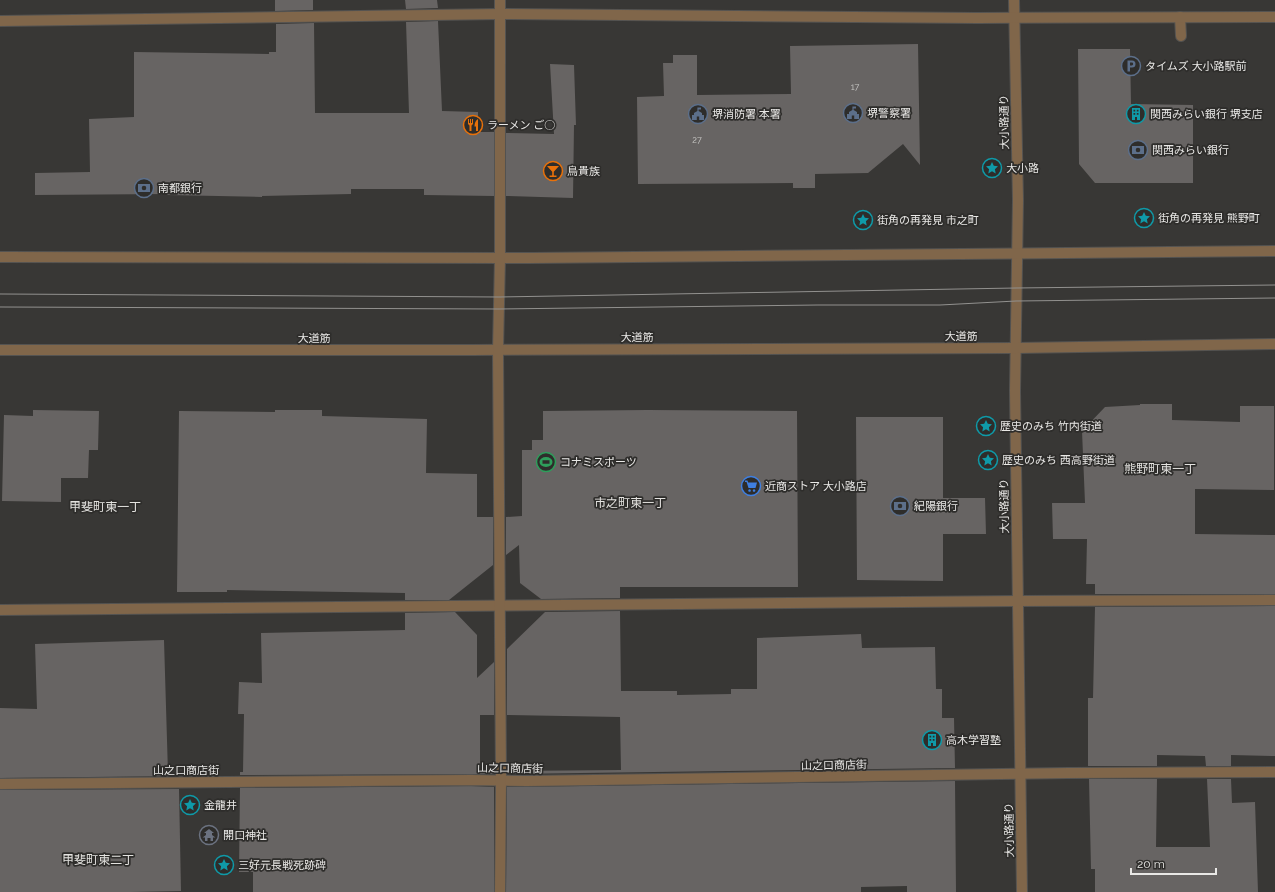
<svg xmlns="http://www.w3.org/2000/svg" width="1275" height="892" viewBox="0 0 1275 892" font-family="Raleway,'Noto Sans JP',sans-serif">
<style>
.building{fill:#676463}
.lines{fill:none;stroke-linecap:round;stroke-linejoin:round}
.minor-casing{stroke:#545351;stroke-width:12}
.minor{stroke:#80664a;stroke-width:10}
.tram{stroke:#92918f;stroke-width:1}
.labels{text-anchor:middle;stroke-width:3.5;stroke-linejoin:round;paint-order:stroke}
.number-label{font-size:9px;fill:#c8c7c5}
.poi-label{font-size:11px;fill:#e9e8e6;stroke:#2e2d2b;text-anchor:start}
.street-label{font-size:11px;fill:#e9e8e6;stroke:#2e2d2b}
.neighbourhood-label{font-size:12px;fill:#e4e3e0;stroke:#2e2d2b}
</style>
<rect width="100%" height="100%" fill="#383735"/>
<g class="building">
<polygon points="275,0 313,0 313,10 275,11"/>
<polygon points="405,0 437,0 438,8 406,9"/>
<polygon points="438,21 442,111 478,112 478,132 494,132 494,196 424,195 424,189 351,189 351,194 262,196 262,197 167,195 167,194 35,195 35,173 90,172 89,119 134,117 134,52 269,54 269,52 276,52 276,24 314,23 315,113 409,113 406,22"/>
<polygon points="918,44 920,165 903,144 868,173 815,174 815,188 793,188 793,183 638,184 637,97 664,96 663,63 673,63 673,55 697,55 697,95 791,94 790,46"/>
<polygon points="1078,49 1130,49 1131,104 1193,105 1193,183 1095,183 1079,164"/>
<polygon points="550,64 574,65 576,125 574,125 573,198 506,196 506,133 554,134"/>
<polygon points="1140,404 1172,404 1172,420 1240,422 1240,406 1274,406 1274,490 1195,489 1195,534 1275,535 1275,594 1095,594 1095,584 1086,584 1087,539 1053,539 1052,503 1085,503 1082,431 1105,407 1140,405"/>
<polygon points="33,410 99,411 98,450 89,450 88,478 61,478 61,502 2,501 4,415 33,416"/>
<polygon points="275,410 322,410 322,416 427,419 426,473 477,474 477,517 493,517 493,565 449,600 405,600 405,593 227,590 227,592 177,592 179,411 275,412"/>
<polygon points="648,410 797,411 798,587 620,587 620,598 541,599 520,583 519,545 506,555 506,517 522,516 522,450 532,450 532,440 543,440 543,411"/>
<polygon points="856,417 943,417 943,498 985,498 986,534 943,534 943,581 857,580"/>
<polygon points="1275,606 1275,756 1231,755 1231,766 1206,766 1205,756 1157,755 1157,766 1088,766 1088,698 1093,698 1095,607"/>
<polygon points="620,611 621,691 677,691 677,695 731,694 731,689 757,689 757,638 861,634 862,648 935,647 936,689 942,689 942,718 954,718 955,768 507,774 507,771 621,770 620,717 507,715 507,649 545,612"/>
<polygon points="455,612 477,635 477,678 494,662 494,715 480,715 480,770 494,771 494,774 240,775 240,772 243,772 244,714 238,714 239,682 262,683 261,633 405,630 405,613"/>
<polygon points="164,640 168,773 178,773 178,776 0,778 0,708 37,709 35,644"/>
<polygon points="1089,779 1157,779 1156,847 1210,847 1207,779 1231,779 1232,803 1255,802 1258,892 1095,892 1095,869 1091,869"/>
<polygon points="955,781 956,892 907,892 907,886 861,887 861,892 506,892 507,787"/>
<polygon points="471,786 494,787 494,892 253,892 253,872 239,872 240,788"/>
<polygon points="179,789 181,891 131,892 0,892 0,790"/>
</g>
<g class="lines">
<defs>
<g id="minor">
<polyline points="1014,0 1018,200 1015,391 1022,892"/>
<polyline points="1180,17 1181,36"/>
<polyline points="0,21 501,14 977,18 1275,17"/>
<polyline points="0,257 531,258 1275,251"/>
<polyline points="0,350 470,350 1016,348 1275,344"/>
<polyline points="0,610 1018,601 1275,600"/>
<polyline points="0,784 471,780 527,781 1069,773 1275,772"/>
<polyline points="500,892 501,780 498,350 500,258 500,0"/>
</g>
</defs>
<use href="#minor" class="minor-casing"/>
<use href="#minor" class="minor"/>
<g class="tram">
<polyline points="0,294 499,297 1016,288 1275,285"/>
<polyline points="0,307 499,309 818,305 940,305 1016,301 1275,298"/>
</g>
</g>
<defs>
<symbol id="parking-ring" viewBox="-11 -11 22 22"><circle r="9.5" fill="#2e2d2b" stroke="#5c6f8a" stroke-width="1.5"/><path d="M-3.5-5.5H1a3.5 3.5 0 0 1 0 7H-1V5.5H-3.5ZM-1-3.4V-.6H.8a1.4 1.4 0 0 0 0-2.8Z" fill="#5c6f8a"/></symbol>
<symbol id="civic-ring" viewBox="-11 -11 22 22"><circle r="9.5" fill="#2e2d2b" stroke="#5c6f8a" stroke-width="1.5"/><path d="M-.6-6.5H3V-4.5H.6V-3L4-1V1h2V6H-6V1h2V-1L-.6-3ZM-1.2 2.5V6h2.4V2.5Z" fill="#5c6f8a"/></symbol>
<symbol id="building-ring" viewBox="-11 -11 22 22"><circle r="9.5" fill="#2e2d2b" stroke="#0f9aa8" stroke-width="1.5"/><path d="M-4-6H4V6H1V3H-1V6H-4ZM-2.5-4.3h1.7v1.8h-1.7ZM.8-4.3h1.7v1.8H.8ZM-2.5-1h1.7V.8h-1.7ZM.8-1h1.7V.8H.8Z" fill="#0f9aa8"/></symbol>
<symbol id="restaurant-ring" viewBox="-11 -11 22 22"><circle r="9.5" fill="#2e2d2b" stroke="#e8710a" stroke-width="1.5"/><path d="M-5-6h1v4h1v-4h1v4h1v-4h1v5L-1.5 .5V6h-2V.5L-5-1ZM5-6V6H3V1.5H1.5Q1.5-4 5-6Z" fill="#e8710a"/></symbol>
<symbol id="bank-ring" viewBox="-11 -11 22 22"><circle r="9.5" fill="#2e2d2b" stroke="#5c6f8a" stroke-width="1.5"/><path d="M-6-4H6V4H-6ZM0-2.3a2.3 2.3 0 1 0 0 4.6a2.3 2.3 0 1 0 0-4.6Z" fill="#5c6f8a"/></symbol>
<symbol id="sight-ring" viewBox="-11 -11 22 22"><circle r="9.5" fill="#2e2d2b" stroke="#0f9aa8" stroke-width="1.5"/><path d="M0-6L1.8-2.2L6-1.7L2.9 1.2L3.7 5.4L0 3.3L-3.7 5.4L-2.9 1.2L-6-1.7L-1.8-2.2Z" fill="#0f9aa8"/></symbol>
<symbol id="bar-ring" viewBox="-11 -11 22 22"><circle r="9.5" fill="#2e2d2b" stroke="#e8710a" stroke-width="1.5"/><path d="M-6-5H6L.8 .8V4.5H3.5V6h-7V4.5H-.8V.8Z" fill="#e8710a"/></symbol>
<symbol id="stadium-ring" viewBox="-11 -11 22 22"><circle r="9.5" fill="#2e2d2b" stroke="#2e9e5b" stroke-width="1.5"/><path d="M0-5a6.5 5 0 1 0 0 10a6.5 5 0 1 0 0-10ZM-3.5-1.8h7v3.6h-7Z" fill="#2e9e5b"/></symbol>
<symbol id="supermarket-ring" viewBox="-11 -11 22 22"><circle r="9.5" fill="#2e2d2b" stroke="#3f7fe0" stroke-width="1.5"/><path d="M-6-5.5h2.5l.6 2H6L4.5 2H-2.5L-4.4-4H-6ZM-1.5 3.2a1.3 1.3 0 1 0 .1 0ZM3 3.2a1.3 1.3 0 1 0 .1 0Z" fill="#3f7fe0"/></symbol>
<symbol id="temple-ring" viewBox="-11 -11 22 22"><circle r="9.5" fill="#2e2d2b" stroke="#6b7280" stroke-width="1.5"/><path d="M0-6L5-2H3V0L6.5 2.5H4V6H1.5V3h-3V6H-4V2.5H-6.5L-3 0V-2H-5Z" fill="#6b7280"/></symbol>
</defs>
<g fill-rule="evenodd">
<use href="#parking-ring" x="1120" y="55" width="22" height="22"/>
<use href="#civic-ring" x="842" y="102" width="22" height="22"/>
<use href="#civic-ring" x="687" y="103" width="22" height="22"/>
<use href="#building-ring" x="1125" y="103" width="22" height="22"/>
<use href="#restaurant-ring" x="462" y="114" width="22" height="22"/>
<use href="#bank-ring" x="1127" y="139" width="22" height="22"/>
<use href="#sight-ring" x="981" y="157" width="22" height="22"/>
<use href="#bar-ring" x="542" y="160" width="22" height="22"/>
<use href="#bank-ring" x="133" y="177" width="22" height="22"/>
<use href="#sight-ring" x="1133" y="207" width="22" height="22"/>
<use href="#sight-ring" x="852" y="209" width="22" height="22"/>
<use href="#sight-ring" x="975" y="415" width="22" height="22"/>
<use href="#sight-ring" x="977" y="449" width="22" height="22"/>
<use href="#stadium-ring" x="535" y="451" width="22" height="22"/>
<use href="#supermarket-ring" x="740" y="475" width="22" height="22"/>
<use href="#bank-ring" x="889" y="495" width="22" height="22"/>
<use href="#building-ring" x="921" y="729" width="22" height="22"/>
<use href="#sight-ring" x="179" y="794" width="22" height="22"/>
<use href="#temple-ring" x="198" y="824" width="22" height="22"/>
<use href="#sight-ring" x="213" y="854" width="22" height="22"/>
</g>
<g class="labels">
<g class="number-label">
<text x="855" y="90">17</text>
<text x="697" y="143">27</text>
</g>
<g class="poi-label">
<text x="1145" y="70">タイムズ 大小路駅前</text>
<text x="867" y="117">堺警察署</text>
<text x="712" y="118">堺消防署 本署</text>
<text x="1150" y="118">関西みらい銀行 堺支店</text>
<text x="487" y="129">ラーメン ご○</text>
<text x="1152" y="154">関西みらい銀行</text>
<text x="1006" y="172">大小路</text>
<text x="567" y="175">鳥貴族</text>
<text x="158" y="192">南都銀行</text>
<text x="1158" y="222">街角の再発見 熊野町</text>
<text x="877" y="224">街角の再発見 市之町</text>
<text x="1000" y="430">歴史のみち 竹内街道</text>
<text x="1002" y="464">歴史のみち 西高野街道</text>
<text x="560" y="466">コナミスポーツ</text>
<text x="765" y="490">近商ストア 大小路店</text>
<text x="914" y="510">紀陽銀行</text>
<text x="946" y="744">高木学習塾</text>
<text x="204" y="809">金龍井</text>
<text x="223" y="839">開口神社</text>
<text x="238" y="869">三好元長戦死跡碑</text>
</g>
<g class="street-label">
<text transform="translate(1004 122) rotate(-91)" y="4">大小路通り</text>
<text x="961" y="340">大道筋</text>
<text x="637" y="341">大道筋</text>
<text x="314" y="342">大道筋</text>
<text transform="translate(1004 506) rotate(-91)" y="4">大小路通り</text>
<text transform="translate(834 765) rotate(-1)" y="4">山之口商店街</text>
<text transform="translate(510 768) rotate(1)" y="4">山之口商店街</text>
<text x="186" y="774">山之口商店街</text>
<text transform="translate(1009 830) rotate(-91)" y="4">大小路通り</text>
</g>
<g class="neighbourhood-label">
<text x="1160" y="473">熊野町東一丁</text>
<text x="630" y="507">市之町東一丁</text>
<text x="105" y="511">甲斐町東一丁</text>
<text x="98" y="864">甲斐町東二丁</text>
</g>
</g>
<path d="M1131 868v6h85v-6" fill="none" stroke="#e9e8e6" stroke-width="2"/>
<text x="1137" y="868" font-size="12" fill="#e9e8e6" stroke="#2e2d2b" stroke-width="3" paint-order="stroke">20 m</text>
</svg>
